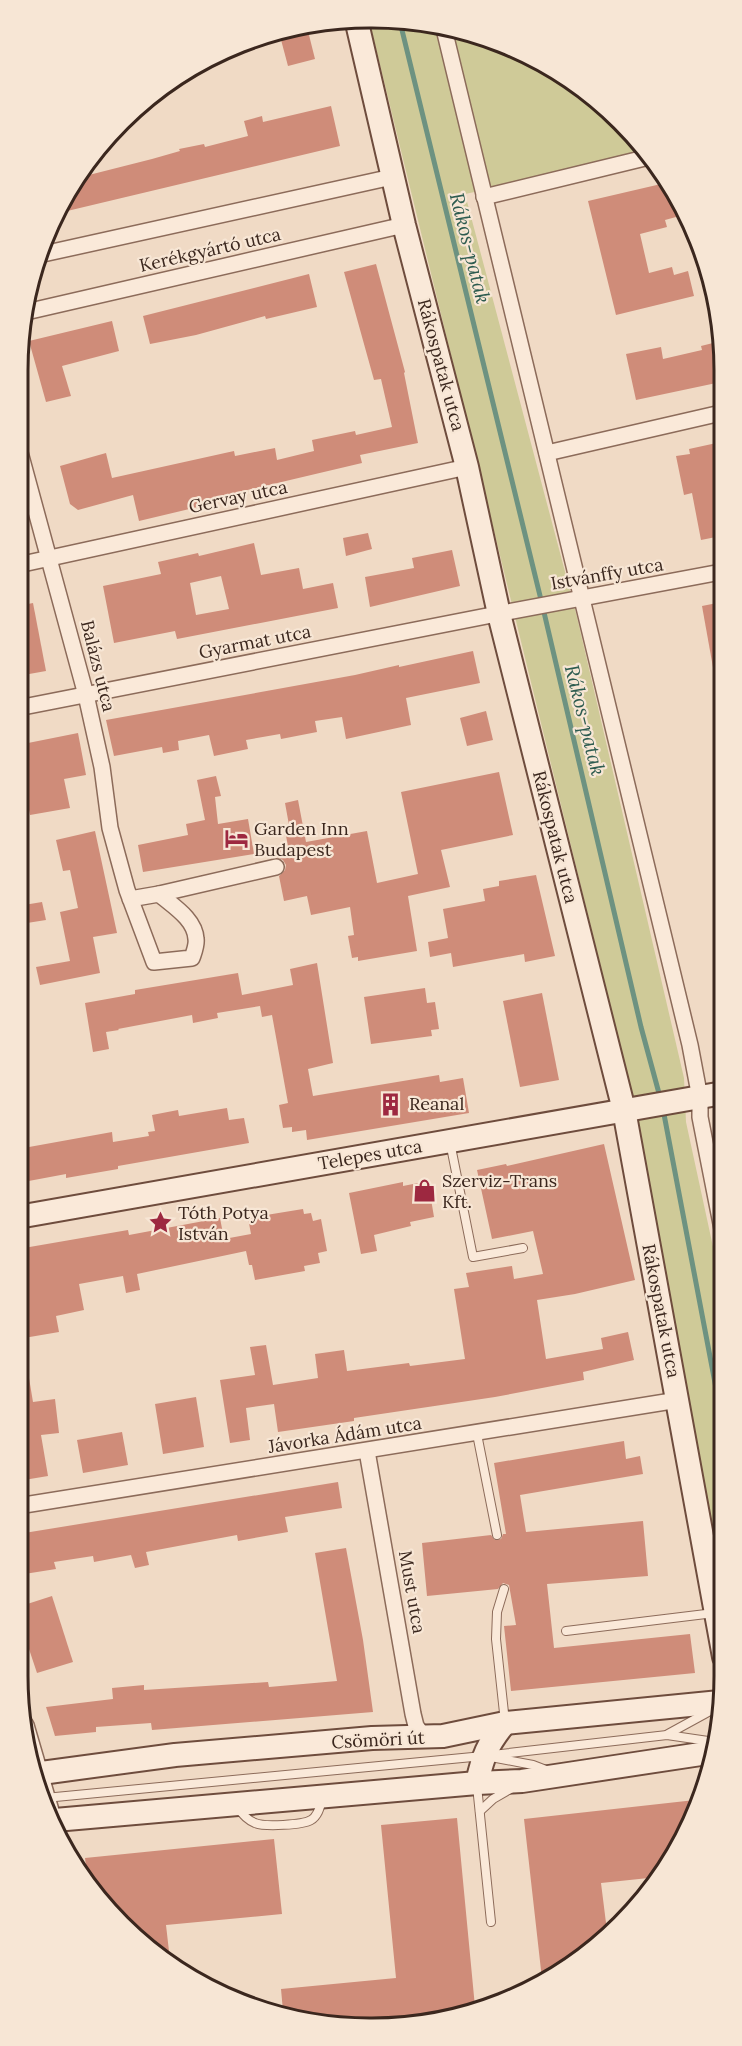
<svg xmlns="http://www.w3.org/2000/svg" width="742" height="2046" viewBox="0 0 742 2046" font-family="Lora,serif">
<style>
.green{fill:#cfca98}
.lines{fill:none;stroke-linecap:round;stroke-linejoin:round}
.stream{stroke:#6d9281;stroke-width:5}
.building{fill:#cf8c79;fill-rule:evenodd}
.lane-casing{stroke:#8c6b5a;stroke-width:10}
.street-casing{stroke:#8c6b5a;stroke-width:18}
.secondary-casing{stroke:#6e4c3d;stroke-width:26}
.lane{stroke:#fae9d9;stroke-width:8}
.street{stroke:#fae9d9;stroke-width:15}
.secondary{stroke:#fae9d9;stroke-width:22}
.labels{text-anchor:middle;stroke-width:4.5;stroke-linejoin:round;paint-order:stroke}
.street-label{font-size:18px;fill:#3b271e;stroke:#f7e6d5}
.poi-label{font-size:18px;fill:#3b271e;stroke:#f7e6d5;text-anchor:start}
.water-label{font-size:20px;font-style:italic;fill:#2d5b4f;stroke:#f7e6d5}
.rim{fill:none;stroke:#3b271e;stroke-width:3}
</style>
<rect width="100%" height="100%" fill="#f0dac5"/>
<polygon class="green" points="370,24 463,30 567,77 637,139 648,155 465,194 577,617 684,1078 686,1122 723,1293 724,1604 686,1400 640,1128"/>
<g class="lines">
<g class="stream">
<polyline points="401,26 543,608 641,1027 660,1097"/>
<polyline points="663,1109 723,1425"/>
</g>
</g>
<g class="building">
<polygon points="307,27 315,59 288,66 280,36"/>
<polygon points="331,106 340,146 63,212 81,177 152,159 180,151 179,149 204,144 205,147 248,136 244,121 262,116 263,122"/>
<polygon points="661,184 662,188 669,186 687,214 665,220 667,227 640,234 649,273 672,267 674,275 688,271 694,296 616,315 588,201"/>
<polygon points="376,264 405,372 404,373 418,443 360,455 362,463 243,491 244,496 139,521 133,495 78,510 70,504 60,466 106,453 112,478 234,451 235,456 275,448 277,460 314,451 312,440 355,431 356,435 392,427 381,379 374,380 344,272"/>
<polygon points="309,274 317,307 266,319 265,316 196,335 150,344 143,316"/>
<polygon points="112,321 119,351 62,366 71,396 46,402 29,341"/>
<polygon points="721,341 721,382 636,400 626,354 661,347 663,359 702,350 701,346"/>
<polygon points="721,442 721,466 714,467 721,500 721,536 701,540 692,493 684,495 676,456 690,454 689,449"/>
<polygon points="368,533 372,549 346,556 343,538"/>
<path d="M254 543 261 575 299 568 303 589 333 583 338 608 177 639 175 631 114 643 103 586 161 574 158 562 198 553 199 556ZM221 576 229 609 196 615 190 583Z"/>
<polygon points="452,550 460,586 370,607 365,577 414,568 412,558"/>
<polygon points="722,602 722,673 714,673 702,606"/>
<polygon points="33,603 46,671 18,676 18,606"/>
<polygon points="473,651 480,683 406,698 411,725 346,739 342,717 315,721 317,732 281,739 280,734 246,740 248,749 214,756 209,735 178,741 179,750 163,753 162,747 114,756 106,720 355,675 399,665 399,667"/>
<polygon points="486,711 493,740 467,746 460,718"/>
<polygon points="78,733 86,775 64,779 70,808 30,815 23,780 18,781 18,745"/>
<polygon points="499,772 513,835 441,850 450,887 408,896 417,951 358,961 358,957 352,958 348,936 354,935 350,907 311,915 307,896 284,901 279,876 285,870 286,865 283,860 276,857 274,848 288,846 284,826 289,825 285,803 298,800 306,842 367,831 377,883 418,874 401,792"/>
<polygon points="216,776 221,796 215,797 218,824 248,819 254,854 143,872 138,845 188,835 186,824 205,820 197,780"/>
<polygon points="95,831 117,933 93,937 100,973 40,985 36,967 70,961 60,912 78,908 70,870 63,871 56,840"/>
<polygon points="536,875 555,956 525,962 524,954 453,967 451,953 430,957 428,942 448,938 443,909 485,901 483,889 499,886 499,881"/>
<polygon points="42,902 46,920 27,923 24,905"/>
<polygon points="317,963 333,1063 308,1069 313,1096 439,1075 440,1082 463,1078 469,1113 307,1140 306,1130 292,1132 292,1127 283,1128 279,1105 288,1103 272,1015 262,1017 260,1006 217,1013 218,1018 193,1023 192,1015 118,1029 119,1030 106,1032 109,1049 93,1052 85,1003 135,994 135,990 238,973 242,995 293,985 290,969"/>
<polygon points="425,988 427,1003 435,1002 439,1029 431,1030 432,1036 371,1044 364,997"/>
<polygon points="542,993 559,1080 520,1087 503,1001"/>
<polygon points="227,1108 229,1120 244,1118 249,1143 118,1166 118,1169 66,1178 66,1174 18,1183 18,1149 112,1132 113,1142 149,1136 148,1132 155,1131 152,1115 178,1110 179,1116"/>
<polygon points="604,1144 635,1280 575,1294 537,1300 546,1359 603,1349 601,1338 628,1332 634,1360 583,1372 584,1380 495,1397 354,1418 354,1421 278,1432 274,1404 246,1408 250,1440 230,1443 220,1380 255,1375 250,1347 266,1345 273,1385 318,1378 315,1354 344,1350 347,1371 409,1363 410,1366 465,1359 454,1289 469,1287 466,1273 512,1266 514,1279 543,1274 533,1231 492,1239 477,1170 506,1164 507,1166"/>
<polygon points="428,1181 434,1217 410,1222 411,1226 374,1235 377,1251 361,1254 349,1193 403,1182 403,1186"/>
<polygon points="303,1209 304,1214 311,1213 313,1221 321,1219 327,1251 318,1253 320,1263 304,1266 305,1271 255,1280 252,1265 249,1265 246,1251 137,1274 140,1290 126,1293 123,1276 79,1284 84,1310 56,1316 59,1332 18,1339 18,1249 128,1230 129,1235 220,1218 224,1239 251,1234 248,1218"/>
<polygon points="18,1360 26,1360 33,1402 55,1399 59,1433 41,1435 48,1476 18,1481"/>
<polygon points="196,1397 204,1447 163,1454 155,1404"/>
<polygon points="122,1432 128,1465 83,1473 77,1440"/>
<polygon points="624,1441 626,1459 640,1456 643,1474 520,1495 526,1532 643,1521 648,1576 547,1584 554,1648 690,1634 695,1673 511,1691 504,1626 516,1625 509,1585 503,1583 498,1589 427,1596 422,1543 491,1535 495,1540 501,1539 503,1534 506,1534 494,1463"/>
<polygon points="338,1482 342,1508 285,1517 288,1532 238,1541 237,1535 146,1552 149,1565 135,1568 131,1555 94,1562 93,1556 54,1562 56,1569 18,1575 18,1534"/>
<polygon points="346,1548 363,1640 373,1712 152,1730 151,1723 96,1727 96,1732 55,1736 46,1707 113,1699 112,1688 144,1685 144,1690 268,1682 269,1687 337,1681 315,1553"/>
<polygon points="52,1596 73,1662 37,1673 18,1616 18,1607"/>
<polygon points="695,1800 658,1877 601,1883 607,1931 567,1969 542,1979 524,1819"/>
<polygon points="457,1818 475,2007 440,2021 325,2025 283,2011 281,1989 396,1978 381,1825"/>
<polygon points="274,1839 282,1914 166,1925 170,1960 105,1907 87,1875 85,1858"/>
</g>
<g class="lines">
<defs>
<g id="lane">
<polyline points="450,1142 473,1257 523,1248"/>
<polyline points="477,1434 497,1535"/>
<polyline points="504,1589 497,1612 496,1639 505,1722"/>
<polyline points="566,1631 714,1613"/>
<polyline points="668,1734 710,1711"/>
<polyline points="491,1757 533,1765 546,1770"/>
<polyline points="477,1786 491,1922"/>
<polyline points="45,1798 483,1756 667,1735 715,1742"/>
<path d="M237 1807C242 1814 247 1820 255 1823 264 1827 303 1825 311 1820 318 1816 320 1807 322 1800"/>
<polyline points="480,1811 493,1799 512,1788"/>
</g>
<g id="street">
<polyline points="444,29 690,1045 700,1098 700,1117 723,1234"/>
<polyline points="484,197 649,157"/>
<polyline points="43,254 392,177"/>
<polyline points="26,312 404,225"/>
<path d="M18 445 86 695 102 767 110 828 127 890 154 962 192 958C194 952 197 945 196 939 195 919 173 906 159 894L130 899"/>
<polyline points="547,453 721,413"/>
<polyline points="18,565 467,467"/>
<polyline points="18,708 497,614 721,572"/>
<polyline points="159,894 276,867"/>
<polyline points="367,1451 413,1714 416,1726 424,1737"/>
<polyline points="18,1506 678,1400"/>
<polyline points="26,1725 52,1814"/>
</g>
<g id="secondary">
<polyline points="357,23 404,225 467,467 499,614 624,1110 724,1657"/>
<polyline points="18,1217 723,1093"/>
<polyline points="34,1774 175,1755 372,1738 443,1736 505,1723 720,1702"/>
<path d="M477 1783C483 1756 487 1745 505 1723"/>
<polyline points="55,1820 477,1783 522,1781 714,1752"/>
</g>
</defs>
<use href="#lane" class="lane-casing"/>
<use href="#street" class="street-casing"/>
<use href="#secondary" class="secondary-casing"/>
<use href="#lane" class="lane"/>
<use href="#street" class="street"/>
<use href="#secondary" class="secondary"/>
</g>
<defs>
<symbol id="hotel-bare" viewBox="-9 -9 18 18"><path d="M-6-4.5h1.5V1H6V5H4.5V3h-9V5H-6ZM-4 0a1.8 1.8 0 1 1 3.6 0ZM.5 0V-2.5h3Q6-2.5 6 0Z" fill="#9d2840" stroke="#f7e6d5" stroke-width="2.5" paint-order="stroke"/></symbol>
<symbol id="building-bare" viewBox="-9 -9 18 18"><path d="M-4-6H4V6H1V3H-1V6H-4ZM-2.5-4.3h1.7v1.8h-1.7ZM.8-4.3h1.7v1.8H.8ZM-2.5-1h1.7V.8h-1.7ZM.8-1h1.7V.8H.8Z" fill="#9d2840" stroke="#f7e6d5" stroke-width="2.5" paint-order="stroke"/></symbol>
<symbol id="shop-bare" viewBox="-9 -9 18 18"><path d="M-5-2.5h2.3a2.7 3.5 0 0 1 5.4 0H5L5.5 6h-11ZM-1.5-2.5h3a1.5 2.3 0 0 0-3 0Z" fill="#9d2840" stroke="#f7e6d5" stroke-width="2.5" paint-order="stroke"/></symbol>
<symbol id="sight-bare" viewBox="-9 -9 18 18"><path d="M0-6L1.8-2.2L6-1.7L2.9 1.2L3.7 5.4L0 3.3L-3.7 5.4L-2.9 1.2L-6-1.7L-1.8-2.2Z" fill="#9d2840" stroke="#f7e6d5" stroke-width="2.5" paint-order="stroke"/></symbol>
</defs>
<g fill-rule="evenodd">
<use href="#hotel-bare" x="220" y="822" width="33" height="33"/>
<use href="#building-bare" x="374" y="1088" width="33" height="33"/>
<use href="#shop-bare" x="408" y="1174" width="33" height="33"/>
<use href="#sight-bare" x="144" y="1206" width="33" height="33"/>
</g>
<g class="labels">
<g class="street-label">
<text transform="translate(210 250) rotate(-13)" y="6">Kerékgyártó utca</text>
<text transform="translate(441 365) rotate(75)" y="6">Rákospatak utca</text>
<text transform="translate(238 497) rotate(-12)" y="6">Gervay utca</text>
<text transform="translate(607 574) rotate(-10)" y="6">Istvánffy utca</text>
<text transform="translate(255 642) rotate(-11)" y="6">Gyarmat utca</text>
<text transform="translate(98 666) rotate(76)" y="6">Balázs utca</text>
<text transform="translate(555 837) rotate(76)" y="6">Rákospatak utca</text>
<text transform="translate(370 1155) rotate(-10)" y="6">Telepes utca</text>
<text transform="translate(661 1311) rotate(79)" y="6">Rákospatak utca</text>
<text transform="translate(345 1435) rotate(-9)" y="6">Jávorka Ádám utca</text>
<text transform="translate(412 1592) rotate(80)" y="6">Must utca</text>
<text transform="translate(378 1740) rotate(-3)" y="6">Csömöri út</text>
</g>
<g class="poi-label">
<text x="254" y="835">Garden Inn<tspan x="254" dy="21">Budapest</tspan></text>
<text x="409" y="1110">Reanal</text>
<text x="442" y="1187">Szerviz-Trans<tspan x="442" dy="21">Kft.</tspan></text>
<text x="178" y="1219">Tóth Potya<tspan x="178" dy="21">István</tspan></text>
</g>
<g class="water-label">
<text transform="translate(470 248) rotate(76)" y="7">Rákos-patak</text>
<text transform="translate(585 720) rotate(76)" y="7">Rákos-patak</text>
</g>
</g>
<path d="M0 0H742V2046H0ZM370 28H372A342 342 0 0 1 714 370V1676A342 342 0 0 1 372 2018H370A342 342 0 0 1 28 1676V370A342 342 0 0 1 370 28Z" fill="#f7e6d5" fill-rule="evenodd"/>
<path class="rim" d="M370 28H372A342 342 0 0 1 714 370V1676A342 342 0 0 1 372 2018H370A342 342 0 0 1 28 1676V370A342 342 0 0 1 370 28Z"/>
</svg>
